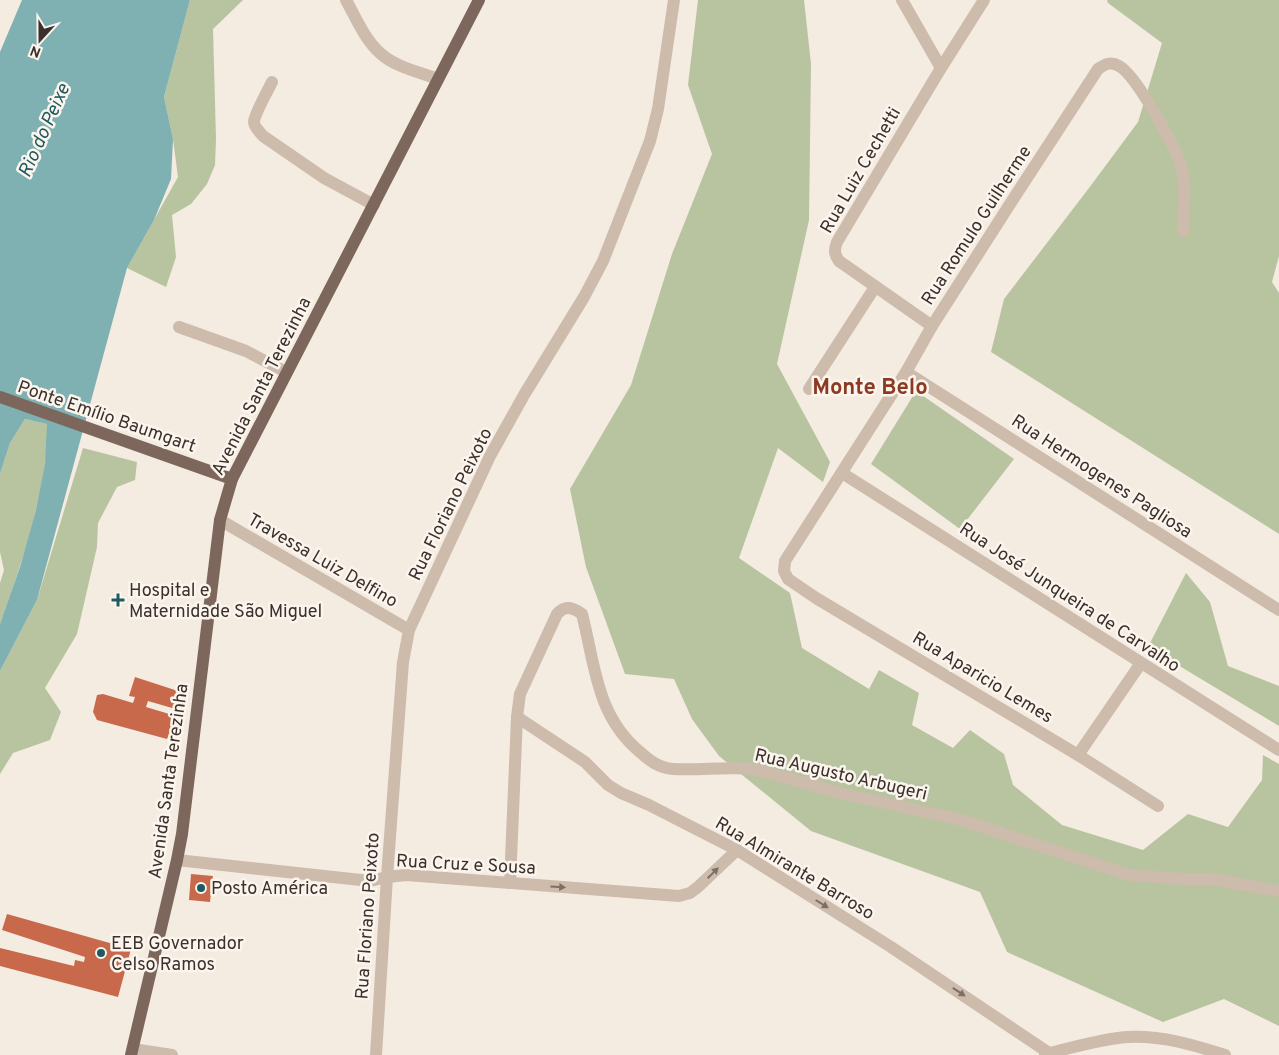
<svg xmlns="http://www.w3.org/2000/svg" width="1279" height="1055" viewBox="0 0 1279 1055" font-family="Overpass,sans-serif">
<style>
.green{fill:#b8c4a0}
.water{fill:#7fb0b2}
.building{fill:#c8694b}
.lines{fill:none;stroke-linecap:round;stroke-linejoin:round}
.minor{stroke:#cdbbac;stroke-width:12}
.major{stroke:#7d675c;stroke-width:12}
.oneway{fill:#7d6f65}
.poi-dot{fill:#1f5a5e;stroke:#fbf5ee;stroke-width:2}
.labels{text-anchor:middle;stroke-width:5;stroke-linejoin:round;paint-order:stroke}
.street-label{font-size:18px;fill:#3b302b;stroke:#fbf5ee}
.poi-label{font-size:18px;fill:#3b302b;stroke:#fbf5ee;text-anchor:start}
.water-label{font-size:19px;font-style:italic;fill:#1f5a5e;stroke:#fbf5ee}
.district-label{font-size:22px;font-weight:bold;fill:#8c3b22;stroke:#fbf5ee}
</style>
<rect width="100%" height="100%" fill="#f4ebe1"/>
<g class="green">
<polygon points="190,0 243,0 213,29 216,139 215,165 207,184 191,204 172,215 176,257 166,287 127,268 178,177 173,139 164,97"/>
<polygon points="698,0 804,0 811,64 809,220 777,364 830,462 823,482 778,448 739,558 790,593 802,648 869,689 879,670 919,693 912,725 953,748 970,730 1004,754 1013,785 1062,825 1143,850 1188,814 1228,827 1262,780 1263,755 1279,764 1279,1026 1224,999 1163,1022 1007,952 980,892 811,831 719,756 692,719 674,679 625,674 586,567 570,489 631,385 672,254 712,154 688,85"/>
<polygon points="1107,0 1279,0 1279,256 1272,282 1279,293 1279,534 991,352 1004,299 1089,188 1138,122 1162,43 1108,3"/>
<polygon points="916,391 1014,459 960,529 871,464"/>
<path d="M25 419 48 424C47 437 47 452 45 466 36 520 19 572 0 624V583L4 570 0 552V474L10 443Z"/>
<polygon points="83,448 137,462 135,480 117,487 98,523 97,547 77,634 45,688 61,712 50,740 13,753 0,774 0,671 37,600"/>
<polygon points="1186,573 1210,602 1228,666 1279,686 1279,726 1148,647"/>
</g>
<polygon class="water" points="22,0 190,0 164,97 173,139 171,179 154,220 127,268 37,600 0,671 0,624 20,567 36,510 45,464 47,424 25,419 10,443 0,474 0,52"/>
<g class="building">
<polygon points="135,677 184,693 179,710 148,701 146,707 176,716 167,739 97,720 93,712 97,695 103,694 133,703 135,697 129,696"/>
<polygon points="191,874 213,876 210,902 189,900"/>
<polygon points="7,914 131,949 118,997 0,966 0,948 74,966 75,960 84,962 85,957 2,930"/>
</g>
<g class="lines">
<g class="minor">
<path d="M346 0C356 18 365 40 380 53 395 67 419 72 438 79"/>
<polyline points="902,0 941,68"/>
<path d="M272 82C268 90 254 115 254 122 254 127 260 132 263 136L324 178 374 205"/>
<path d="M932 326 839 261C834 254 834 250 837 242L941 68 984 0"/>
<polyline points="179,327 246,351 286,372"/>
<polyline points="906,372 1279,610"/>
<polyline points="809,389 875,287"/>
<polyline points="842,473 1279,750"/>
<polyline points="220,520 409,630"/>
<polyline points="517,717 585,762 608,785 621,793 649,805 737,850 891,947 1052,1055"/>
<polyline points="1078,755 1141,663"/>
<path d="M1158 806 1078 755 816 598 788 579 784 571 785 561 906 372 932 326 1010 204 1098 69C1105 64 1111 61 1119 66 1136 75 1175 146 1181 166 1187 185 1183 211 1183 231"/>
<polyline points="177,860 370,881 387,877 406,875 679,896 690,893 698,887 737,850"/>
<path d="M510 883 517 717 520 694 557 614C565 605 572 607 582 614 595 664 596 716 640 752 650 761 659 768 673 769 703 771 733 765 762 771L844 794 958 819 1129 875 1182 879H1212L1279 891"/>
<polyline points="133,1049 172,1055"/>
<path d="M1045 1054C1072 1048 1100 1039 1127 1037 1161 1035 1194 1045 1225 1055"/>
<polyline points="376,1055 387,877 403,662 409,630 490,456 524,395 584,297 603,261 650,141 658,109 674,0"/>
</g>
<g class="major">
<polyline points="0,397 232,479"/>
<polyline points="131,1055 177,860 182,834 220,520 232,479 479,0"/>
</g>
</g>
<defs><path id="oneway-solid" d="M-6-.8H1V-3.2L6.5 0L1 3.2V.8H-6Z" transform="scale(1.25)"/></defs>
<g class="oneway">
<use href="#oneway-solid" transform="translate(713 873) rotate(-44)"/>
<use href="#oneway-solid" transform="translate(558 887) rotate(4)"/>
<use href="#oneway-solid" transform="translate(822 904) rotate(32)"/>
<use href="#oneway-solid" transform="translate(959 992) rotate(34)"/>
</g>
<g class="poi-dot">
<path d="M115.5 592.5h5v5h5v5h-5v5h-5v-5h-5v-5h5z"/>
<circle cx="201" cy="888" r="5"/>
<circle cx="101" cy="953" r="5"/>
</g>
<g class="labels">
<g class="street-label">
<text transform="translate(860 170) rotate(-60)" y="6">Rua Luiz Cechetti</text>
<text transform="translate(976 225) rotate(-57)" y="6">Rua Romulo Guilherme</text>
<text transform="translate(261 386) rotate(-63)" y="6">Avenida Santa Terezinha</text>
<text transform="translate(107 416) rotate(19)" y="6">Ponte Emílio Baumgart</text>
<text transform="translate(1102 476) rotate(33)" y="6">Rua Hermogenes Pagliosa</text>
<text transform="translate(450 504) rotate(-64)" y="6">Rua Floriano Peixoto</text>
<text transform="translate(323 560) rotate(30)" y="6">Travessa Luiz Delfino</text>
<text transform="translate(1070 597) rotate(33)" y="6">Rua José Junqueira de Carvalho</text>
<text transform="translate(983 677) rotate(31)" y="6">Rua Aparicio Lemes</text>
<text transform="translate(841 774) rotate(13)" y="6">Rua Augusto Arbugeri</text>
<text transform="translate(168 781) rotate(-82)" y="6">Avenida Santa Terezinha</text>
<text transform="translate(466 864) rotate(3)" y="6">Rua Cruz e Sousa</text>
<text transform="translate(795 868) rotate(31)" y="6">Rua Almirante Barroso</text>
<text transform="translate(367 916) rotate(-86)" y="6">Rua Floriano Peixoto</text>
</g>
<g class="poi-label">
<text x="129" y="596">Hospital e<tspan x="129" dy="21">Maternidade São Miguel</tspan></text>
<text x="211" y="894">Posto América</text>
<text x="111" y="949">EEB Governador<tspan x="111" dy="21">Celso Ramos</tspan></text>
</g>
<g class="water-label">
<text transform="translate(43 130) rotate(-66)" y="7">Rio do Peixe</text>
</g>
<g class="district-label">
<text x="870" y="394">Monte Belo</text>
</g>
</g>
<g transform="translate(40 40) rotate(201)" stroke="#fbf5ee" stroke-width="4" paint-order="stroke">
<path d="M0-4L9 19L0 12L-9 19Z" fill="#3b302b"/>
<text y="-8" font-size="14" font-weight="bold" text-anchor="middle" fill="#3b302b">N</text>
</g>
</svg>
